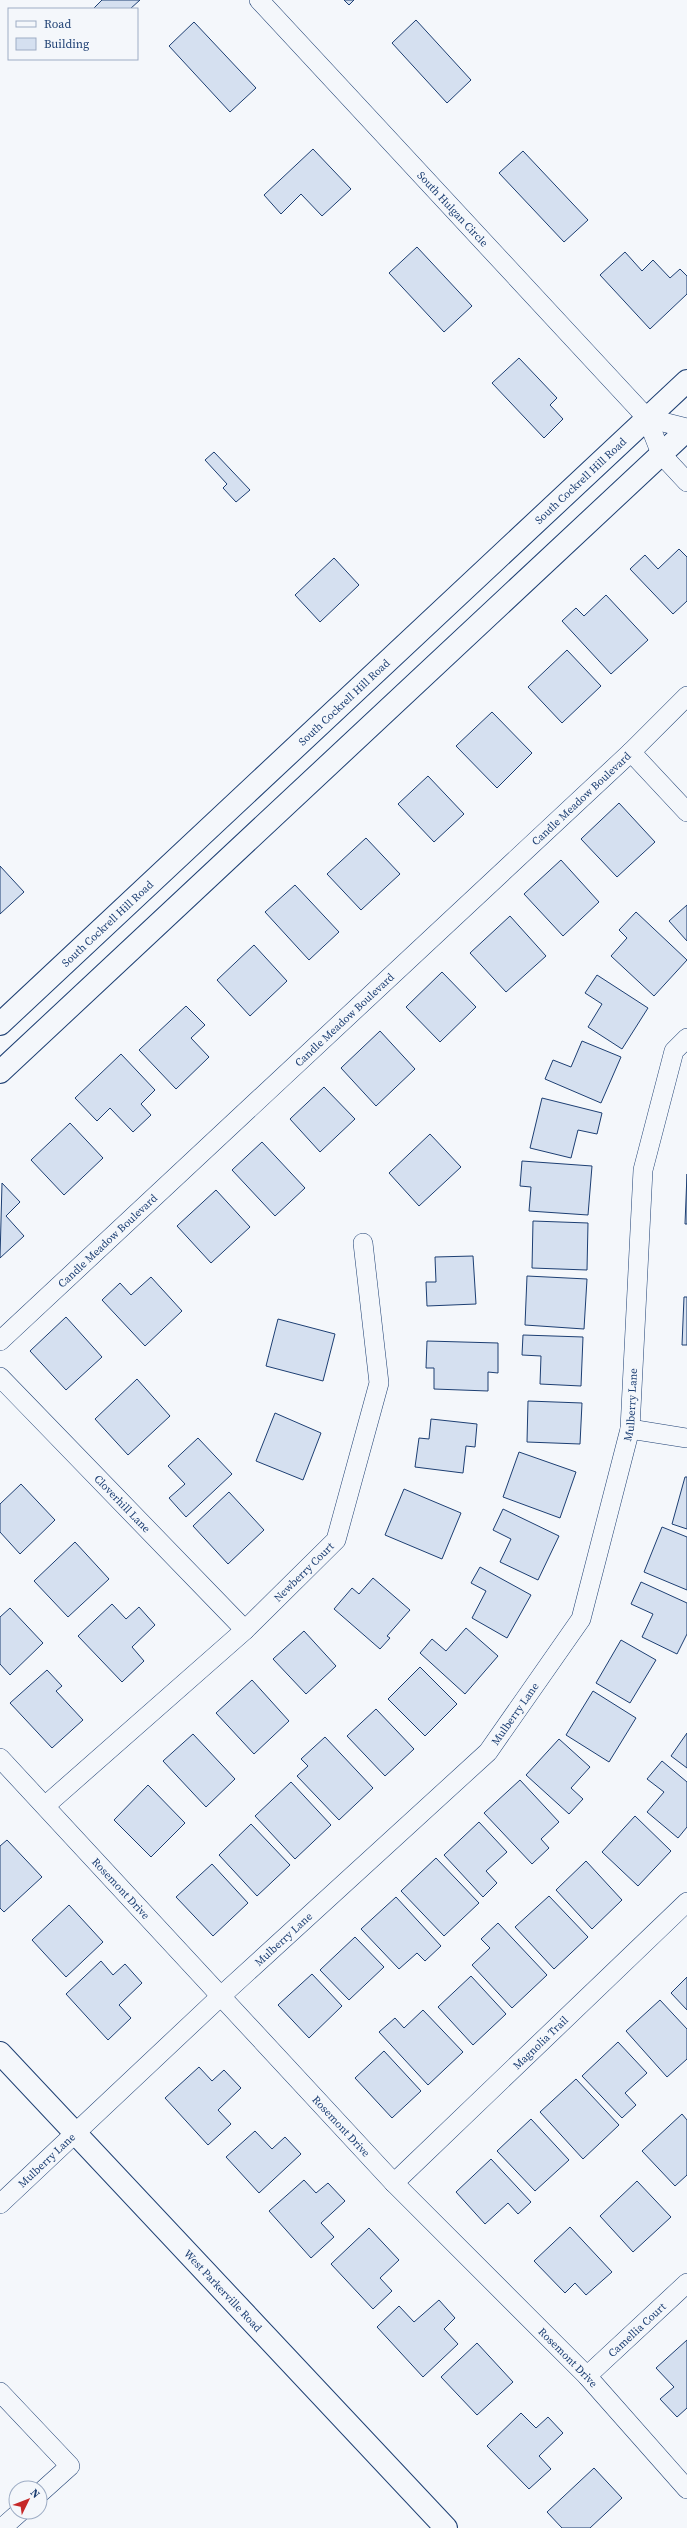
<svg xmlns="http://www.w3.org/2000/svg" width="687" height="2528" viewBox="0 0 687 2528" font-family="'Source Serif 4',serif">
<style>
.building{fill:#d5e0f0;stroke:#1d3f73}
.lines{fill:none;stroke-linecap:round;stroke-linejoin:round}
.street-casing{stroke:#1d3f73;stroke-width:20}
.secondary-casing{stroke:#1d3f73;stroke-width:24}
.street{stroke:#f4f7fb;stroke-width:19}
.secondary{stroke:#f4f7fb;stroke-width:22}
.labels{text-anchor:middle;stroke-width:3;stroke-linejoin:round;paint-order:stroke}
.street-label{font-size:11px;fill:#1d3f73;stroke:#f4f7fb}
</style>
<rect width="100%" height="100%" fill="#f4f7fb"/>
<g class="building">
<polygon points="102,0 140,0 130,9 93,9"/>
<polygon points="344,0 354,0 349,5"/>
<polygon points="416,20 471,80 447,103 392,43"/>
<polygon points="194,22 256,88 230,112 169,46"/>
<polygon points="313,149 351,189 322,216 301,194 281,214 264,195"/>
<polygon points="523,151 588,220 564,242 499,173"/>
<polygon points="417,247 472,306 444,332 389,273"/>
<polygon points="625,252 642,271 653,260 670,278 680,269 687,276 687,294 650,329 600,275"/>
<polygon points="519,358 557,398 550,405 563,419 544,438 492,383"/>
<polygon points="214,452 250,490 236,502 223,488 227,484 205,460"/>
<polygon points="679,549 687,557 687,601 673,614 630,569 645,555 658,569"/>
<polygon points="334,558 359,585 320,622 295,595"/>
<polygon points="606,595 648,640 611,674 562,621 576,608 584,616"/>
<polygon points="567,650 601,686 562,723 528,687"/>
<polygon points="492,712 532,753 497,788 456,746"/>
<polygon points="428,776 464,814 434,842 398,804"/>
<polygon points="619,803 655,842 617,877 581,839"/>
<polygon points="366,838 400,874 361,910 327,874"/>
<polygon points="561,860 599,902 563,936 524,894"/>
<polygon points="0,866 24,892 0,914"/>
<polygon points="295,885 339,932 309,960 265,912"/>
<polygon points="687,905 687,941 669,921"/>
<polygon points="636,912 687,960 654,996 611,956 627,938 619,930"/>
<polygon points="510,916 546,956 506,992 470,953"/>
<polygon points="254,945 287,981 250,1016 217,980"/>
<polygon points="442,972 476,1007 440,1042 406,1007"/>
<polygon points="597,975 648,1008 622,1049 588,1027 602,1004 585,993"/>
<polygon points="186,1006 205,1025 191,1038 209,1057 176,1089 139,1050"/>
<polygon points="380,1031 415,1069 376,1106 341,1068"/>
<polygon points="582,1041 621,1057 601,1103 545,1079 553,1060 571,1067"/>
<polygon points="121,1054 155,1090 141,1104 151,1115 133,1132 110,1108 97,1121 75,1098"/>
<polygon points="324,1087 355,1119 320,1152 290,1119"/>
<polygon points="542,1098 602,1113 597,1134 578,1130 571,1158 530,1148"/>
<polygon points="70,1123 103,1158 64,1195 31,1160"/>
<polygon points="430,1134 461,1167 419,1206 389,1173"/>
<polygon points="262,1142 305,1188 275,1216 232,1170"/>
<polygon points="522,1161 592,1166 588,1215 529,1211 531,1187 520,1186"/>
<polygon points="687,1174 687,1224 685,1224"/>
<polygon points="2,1183 20,1202 6,1216 24,1236 0,1258"/>
<polygon points="216,1190 250,1227 211,1263 177,1226"/>
<polygon points="533,1221 588,1223 587,1270 532,1268"/>
<polygon points="473,1256 476,1304 427,1306 426,1282 436,1282 435,1257"/>
<polygon points="527,1276 587,1279 584,1329 525,1325"/>
<polygon points="151,1277 182,1311 145,1346 102,1300 120,1283 131,1295"/>
<polygon points="684,1297 687,1297 687,1345 682,1345"/>
<polygon points="66,1317 102,1357 66,1390 30,1351"/>
<polygon points="278,1319 335,1334 323,1381 266,1366"/>
<polygon points="523,1335 583,1337 581,1386 540,1384 541,1356 522,1355"/>
<polygon points="427,1341 498,1343 498,1373 488,1372 488,1391 434,1389 434,1368 426,1368"/>
<polygon points="137,1379 170,1416 128,1455 95,1419"/>
<polygon points="528,1401 582,1403 580,1444 527,1442"/>
<polygon points="275,1413 321,1433 303,1480 256,1461"/>
<polygon points="431,1419 477,1424 475,1447 466,1446 463,1473 415,1467 419,1438 429,1439"/>
<polygon points="198,1438 232,1474 186,1517 169,1498 185,1484 168,1466"/>
<polygon points="519,1452 576,1472 560,1518 503,1497"/>
<polygon points="685,1477 687,1477 687,1529 672,1524"/>
<polygon points="21,1484 55,1520 20,1554 0,1532 0,1504"/>
<polygon points="404,1489 461,1513 442,1559 385,1535"/>
<polygon points="229,1492 264,1530 228,1564 193,1526"/>
<polygon points="503,1509 559,1536 538,1580 500,1562 511,1539 493,1530"/>
<polygon points="662,1527 687,1537 687,1590 644,1572"/>
<polygon points="75,1542 109,1579 68,1617 34,1581"/>
<polygon points="480,1567 531,1595 507,1638 472,1618 486,1591 471,1583"/>
<polygon points="373,1578 410,1610 387,1636 390,1638 380,1649 334,1609 352,1588 359,1594"/>
<polygon points="641,1582 687,1603 687,1634 677,1654 642,1637 653,1614 631,1604"/>
<polygon points="112,1604 126,1619 139,1607 155,1625 132,1647 144,1661 122,1682 78,1636"/>
<polygon points="10,1608 43,1643 10,1675 0,1664 0,1617"/>
<polygon points="466,1628 498,1656 465,1694 420,1653 432,1639 446,1651"/>
<polygon points="304,1631 336,1666 306,1694 273,1659"/>
<polygon points="621,1640 656,1660 630,1703 596,1683"/>
<polygon points="420,1667 457,1704 425,1736 388,1699"/>
<polygon points="47,1670 62,1686 56,1691 83,1720 52,1748 10,1703"/>
<polygon points="252,1680 289,1721 254,1754 216,1713"/>
<polygon points="593,1691 636,1718 609,1762 566,1735"/>
<polygon points="376,1709 414,1749 385,1776 347,1736"/>
<polygon points="687,1733 687,1768 671,1756"/>
<polygon points="193,1734 235,1779 206,1807 163,1761"/>
<polygon points="325,1737 373,1788 339,1820 297,1776 308,1766 301,1759"/>
<polygon points="559,1739 590,1767 571,1788 583,1799 569,1814 526,1775"/>
<polygon points="662,1761 687,1782 687,1827 678,1838 647,1812 664,1792 647,1779"/>
<polygon points="520,1780 559,1822 541,1839 549,1848 532,1864 484,1813"/>
<polygon points="291,1782 331,1825 295,1859 255,1816"/>
<polygon points="148,1785 185,1823 151,1857 114,1820"/>
<polygon points="635,1816 671,1851 638,1886 602,1852"/>
<polygon points="479,1822 507,1852 486,1871 497,1883 483,1897 444,1855"/>
<polygon points="251,1824 290,1865 257,1896 219,1855"/>
<polygon points="7,1840 42,1877 4,1912 0,1908 0,1846"/>
<polygon points="436,1858 479,1903 444,1936 401,1891"/>
<polygon points="586,1861 622,1900 592,1929 556,1890"/>
<polygon points="212,1864 248,1903 213,1936 176,1897"/>
<polygon points="549,1896 588,1937 554,1969 515,1927"/>
<polygon points="396,1897 441,1946 425,1961 417,1953 399,1969 361,1929"/>
<polygon points="69,1905 103,1942 66,1977 32,1940"/>
<polygon points="498,1923 547,1975 512,2008 472,1965 490,1948 481,1939"/>
<polygon points="355,1937 384,1967 349,2000 320,1970"/>
<polygon points="101,1961 113,1975 125,1964 142,1983 119,2005 131,2018 108,2040 66,1994"/>
<polygon points="312,1974 342,2006 309,2038 278,2005"/>
<polygon points="471,1976 506,2014 473,2045 438,2007"/>
<polygon points="687,1977 687,2010 671,1993"/>
<polygon points="660,2000 687,2029 687,2059 667,2077 626,2031"/>
<polygon points="423,2010 463,2052 428,2085 379,2032 395,2018 404,2028"/>
<polygon points="618,2042 647,2073 625,2093 636,2105 622,2118 582,2076"/>
<polygon points="384,2051 421,2091 392,2118 355,2078"/>
<polygon points="199,2067 212,2081 224,2070 241,2088 218,2110 231,2124 208,2145 165,2098"/>
<polygon points="576,2079 619,2125 583,2159 540,2112"/>
<polygon points="682,2114 687,2120 687,2175 675,2186 642,2151"/>
<polygon points="531,2119 569,2160 535,2191 497,2151"/>
<polygon points="255,2131 272,2149 285,2137 301,2154 259,2193 226,2157"/>
<polygon points="491,2159 531,2202 518,2214 508,2203 485,2224 456,2192"/>
<polygon points="304,2180 316,2193 328,2183 345,2201 321,2223 334,2237 311,2258 269,2211"/>
<polygon points="637,2181 671,2217 633,2252 600,2216"/>
<polygon points="570,2227 612,2272 586,2295 575,2283 565,2293 534,2261"/>
<polygon points="369,2228 399,2260 380,2278 392,2291 373,2309 331,2264"/>
<polygon points="439,2300 455,2318 444,2329 458,2344 423,2377 377,2327 399,2306 414,2322"/>
<polygon points="687,2340 687,2408 677,2417 660,2399 674,2387 656,2368"/>
<polygon points="477,2343 513,2382 477,2415 441,2377"/>
<polygon points="521,2413 536,2428 548,2417 563,2433 539,2456 551,2469 529,2489 487,2446"/>
<polygon points="594,2468 622,2498 590,2528 562,2528 547,2512"/>
</g>
<g class="lines">
<defs>
<g id="street">
<path id="s1" d="M259 0 647 418 661 454 687 482"/>
<polyline points="647,418 687,428"/>
<polyline points="631,752 687,812"/>
<path id="s2" d="M0 1341 631 752 687 696"/>
<path id="s3" d="M0 1377 245 1630"/>
<polyline points="630,1429 687,1438"/>
<path id="s4" d="M0 1758 394 2183 587 2376 687 2489"/>
<path id="s5" d="M45 1806 245 1630 336 1540 379 1383 363 1243"/>
<path id="s6" d="M394 2183 687 1902"/>
<path id="s7" d="M0 2204 221 1996 488 1752 581 1619 630 1429 643 1170 674 1051 687 1038"/>
<path id="s8" d="M587 2376 687 2283"/>
<polyline points="0,2392 70,2466 40,2493"/>
<polyline points="2,2528 20,2512"/>
</g>
<g id="secondary">
<path id="s9" d="M0 1024 687 381"/>
<polyline points="0,1072 687,430"/>
<path id="s10" d="M0 2053 446 2528"/>
</g>
</defs>
<use href="#street" class="street-casing"/>
<use href="#secondary" class="secondary-casing"/>
<use href="#street" class="street"/>
<use href="#secondary" class="secondary"/>
</g>
<g class="labels">
<g class="street-label">
<text dy="4" stroke="none"><textPath href="#s1" startOffset="285">South Hulgan Circle</textPath></text>
<text dy="4" stroke="none"><textPath href="#s9" startOffset="795">South Cockrell Hill Road</textPath></text>
<text dy="4" stroke="none"><textPath href="#s9" startOffset="471">South Cockrell Hill Road</textPath></text>
<text dy="4" stroke="none"><textPath href="#s2" startOffset="795">Candle Meadow Boulevard</textPath></text>
<text dy="4" stroke="none"><textPath href="#s9" startOffset="147">South Cockrell Hill Road</textPath></text>
<text dy="4" stroke="none"><textPath href="#s2" startOffset="471">Candle Meadow Boulevard</textPath></text>
<text dy="4" stroke="none"><textPath href="#s2" startOffset="147">Candle Meadow Boulevard</textPath></text>
<text dy="4" stroke="none"><textPath href="#s7" startOffset="1048">Mulberry Lane</textPath></text>
<text dy="4" stroke="none"><textPath href="#s3" startOffset="176">Cloverhill Lane</textPath></text>
<text dy="4" stroke="none"><textPath href="#s5" startOffset="349">Newberry Court</textPath></text>
<text dy="4" stroke="none"><textPath href="#s7" startOffset="712">Mulberry Lane</textPath></text>
<text dy="4" stroke="none"><textPath href="#s4" startOffset="178">Rosemont Drive</textPath></text>
<text dy="4" stroke="none"><textPath href="#s7" startOffset="388">Mulberry Lane</textPath></text>
<text dy="4" stroke="none"><textPath href="#s6" startOffset="203">Magnolia Trail</textPath></text>
<text dy="4" stroke="none"><textPath href="#s4" startOffset="502">Rosemont Drive</textPath></text>
<text dy="4" stroke="none"><textPath href="#s7" startOffset="64">Mulberry Lane</textPath></text>
<text dy="4" stroke="none"><textPath href="#s10" startOffset="326">West Parkerville Road</textPath></text>
<text dy="4" stroke="none"><textPath href="#s8" startOffset="68">Camellia Court</textPath></text>
<text dy="4" stroke="none"><textPath href="#s4" startOffset="826">Rosemont Drive</textPath></text>
</g>
</g>
<rect x="8" y="8" width="130" height="52" fill="#f4f7fb" stroke="#9eadc5"/>
<rect x="16" y="21" width="20" height="6" fill="#f4f7fb" stroke="#9eadc5"/>
<text x="44" y="28" font-size="12" fill="#1d3f73">Road</text>
<rect x="16" y="38" width="20" height="12" fill="#d5e0f0" stroke="#9eadc5"/>
<text x="44" y="48" font-size="12" fill="#1d3f73">Building</text>
<g transform="translate(28 2500) rotate(47)"><circle r="19" fill="#f4f7fb" stroke="#9eadc5"/>
<path d="M0-3L7 15L0 10L-7 15Z" fill="#c62828"/>
<text y="-6" font-size="11" font-weight="bold" text-anchor="middle" fill="#1d3f73">N</text>
</g>
</svg>
